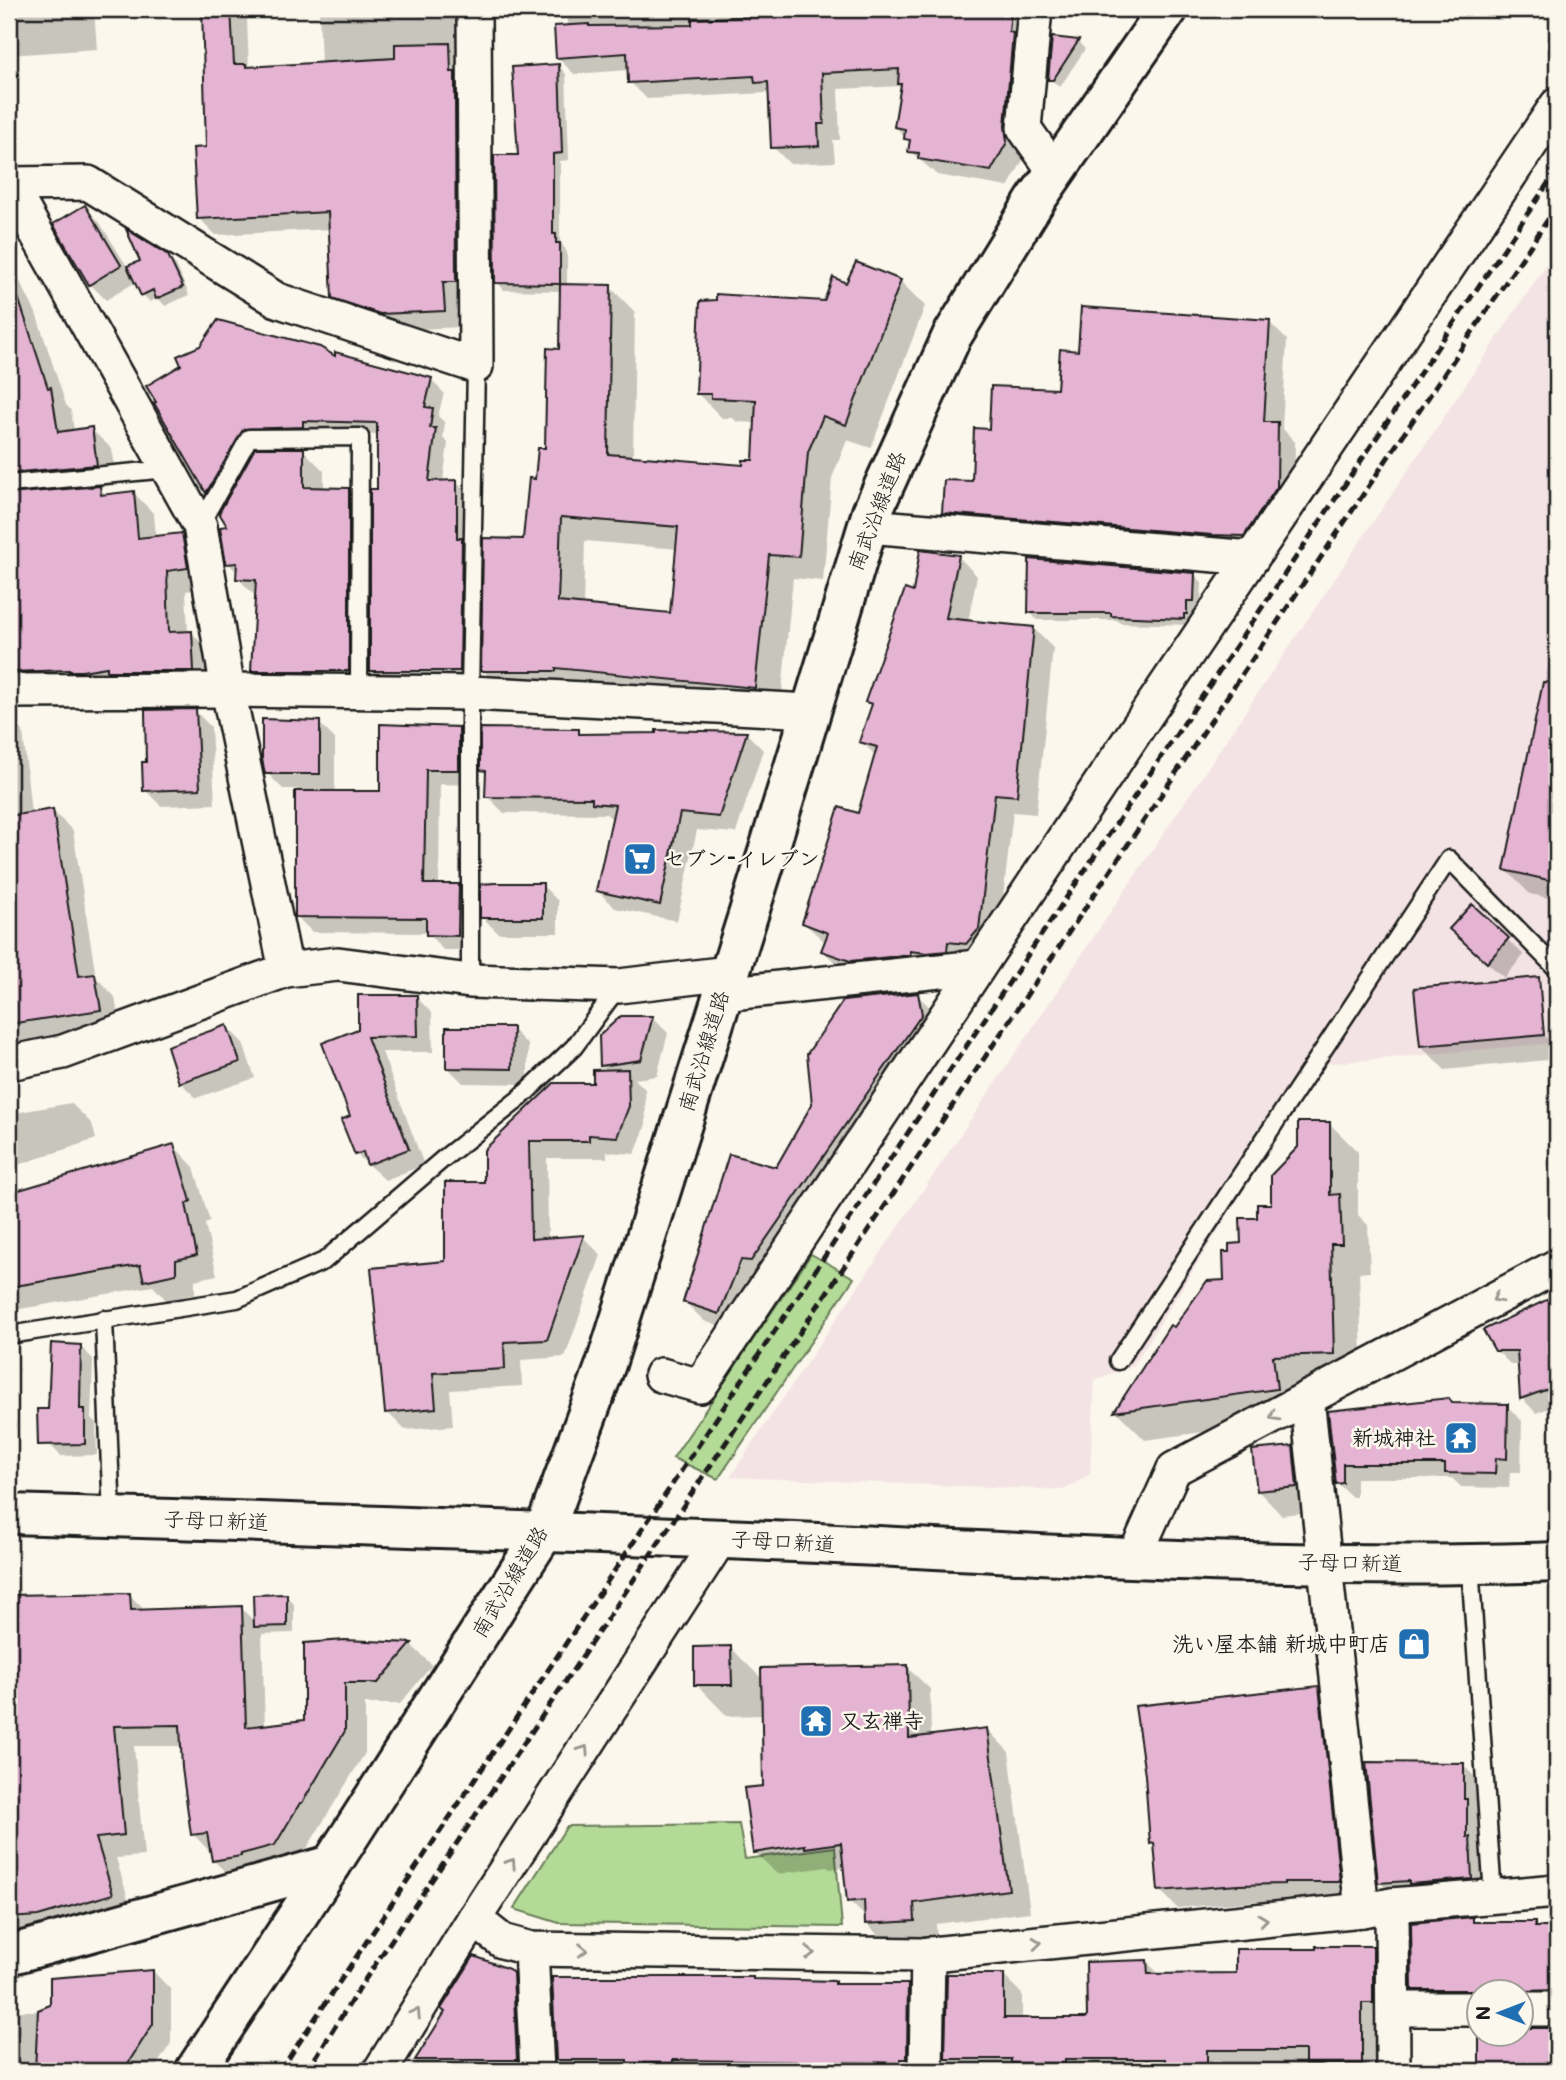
<svg xmlns="http://www.w3.org/2000/svg" width="1566" height="2080" viewBox="0 0 1566 2080" font-family="Mali,'Klee One',sans-serif">
<style>
.built{fill:#f4e3e4}
.green{fill:#b3da96;stroke:#687b59;stroke-width:2}
.shadow{fill:#0003;fill-rule:evenodd}
.building{fill:#e5b4d3;stroke:#1c1c1c;stroke-width:2;fill-rule:evenodd}
.lines{fill:none;stroke-linecap:round;stroke-linejoin:round}
.service-casing{stroke:#1c1c1c;stroke-width:21}
.minor-casing{stroke:#1c1c1c;stroke-width:38}
.tertiary-casing{stroke:#1c1c1c;stroke-width:44}
.service{stroke:#fbf7ec;stroke-width:16}
.minor{stroke:#fbf7ec;stroke-width:33}
.tertiary{stroke:#fbf7ec;stroke-width:38}
.rail{stroke:#1c1c1c;stroke-width:5;stroke-dasharray:10 5;stroke-linecap:butt}
.oneway{stroke:#97948e}
.labels{text-anchor:middle;stroke-width:5;stroke-linejoin:round;paint-order:stroke}
.street-label{font-size:21px;fill:#1c1c1c;stroke:#fbf7ec}
.poi-label{font-size:21px;font-weight:bold;fill:#1c1c1c;stroke:#fbf7ec;text-anchor:start}
</style>
<rect width="100%" height="100%" fill="#fbf7ec"/>
<filter id="ink" filterUnits="userSpaceOnUse"><feTurbulence type="fractalNoise" baseFrequency=".0143" numOctaves="2"/><feDisplacementMap in="SourceGraphic" scale="14" xChannelSelector="R" yChannelSelector="G"/><feConvolveMatrix kernelMatrix="1 2 1 2 8 2 1 2 1" color-interpolation-filters="sRGB"/></filter>
<g filter="url(#ink)">
<polygon class="built" points="1557,249 1557,1043 1322,1064 1134,1365 1095,1380 1090,1474 1064,1490 730,1477"/>
<g class="green">
<polygon points="811,1254 854,1278 718,1479 673,1458"/>
<polygon points="739,1824 745,1859 835,1847 842,1927 559,1923 514,1909 567,1826"/>
</g>
<g class="shadow">
<polygon points="9,9 94,9 97,49 9,55"/>
<path d="M201 9H465L461 327 398 330 351 314 334 297 331 229 216 235 199 218 208 148 204 17ZM319 12 321 64 249 68 247 19Z"/>
<polygon points="567,9 817,9 817,16 895,12 896,9 1033,9 1021,144 1023,160 1008,187 937,175 910,151 911,144 896,127 902,86 838,89 840,140 833,140 835,162 790,164 773,147 771,96 767,93 647,99 630,82 630,70 574,74 557,57 568,27"/>
<polygon points="1053,39 1078,42 1085,49 1060,87 1050,79"/>
<path d="M559 66 566 74 569 160 560 161V241L567 252V286L610 287 635 312 633 458 744 467 755 462 757 423 737 422 733 418H722L697 393 825 303 846 285 857 264 900 281 925 306 871 448 847 440 832 478 823 581 793 578 780 712 507 695 483 670 525 541 537 481 547 450 561 351 562 291 504 290 497 282 520 157ZM585 541 678 549 672 615 583 606Z"/>
<polygon points="84,207 100,223 128,268 142,261 167,257 176,265 189,295 165,306 158,298 150,302 142,294 136,282 106,300 90,284"/>
<polygon points="9,247 18,263 12,266 36,313 66,405 71,410 74,431 91,429 112,449 117,485 98,487 107,496 134,493 154,514 156,537 181,534 201,555 207,588 186,591 188,633 191,632 211,653 213,691 13,702 10,712 11,719 23,731 31,814 53,811 73,831 96,977 115,997 120,1030 9,1047"/>
<polygon points="1269,322 1287,340 1282,428 1295,442 1294,505 1262,553 962,530 944,512 973,483 991,431 1059,391 1080,352"/>
<polygon points="337,359 431,380 444,393 438,416 445,423 443,438 448,443 443,482 456,482 469,495 472,683 384,683 369,668 369,691 274,691 253,670 257,598 238,578 238,573 228,563 230,528 303,450 324,471 324,489 349,490 372,513 378,491 379,435 315,433 257,441 219,504 207,492 156,404"/>
<polygon points="958,556 977,576 968,622 1033,628 1053,648 1036,814 1013,812 997,949 843,970 823,951 826,943 804,923 859,815 876,756 861,741 872,706 867,701 914,594"/>
<polygon points="1194,574 1202,582 1201,608 1194,608 1194,621 1191,625 1120,623 1117,620 1037,620 1030,612"/>
<polygon points="1557,624 1557,900 1530,894 1506,870"/>
<polygon points="195,711 211,727 215,804 161,806 145,790 148,763"/>
<polygon points="319,723 335,739 335,793 381,793 459,729 474,744 474,785 440,784 439,886 459,886 474,901 472,950 443,950 428,933 312,932 296,916 297,789 283,789 267,773"/>
<polygon points="578,731 584,736 746,733 763,750 736,833 697,830 677,921 615,908 598,891 614,820 606,814 504,813 487,796 488,775 482,770"/>
<polygon points="542,885 558,901 558,933 498,933 482,917"/>
<polygon points="1472,907 1524,955 1504,978 1468,945"/>
<polygon points="1416,987 1545,1036 1557,1048 1557,1059 1445,1070 1421,1046"/>
<polygon points="917,995 937,1014 739,1333 704,1321 685,1302 776,1169"/>
<polygon points="416,997 432,1013 433,1052 382,1052 424,1165 385,1180 356,1154 360,1030"/>
<polygon points="652,1017 668,1033 657,1076 635,1079 645,1089 646,1124 635,1154 607,1152 607,1158 547,1158 548,1239 583,1237 601,1255 565,1357 521,1360 522,1386 450,1390 453,1426 405,1430 387,1412 447,1262 486,1184 486,1150 595,1084 608,1071 601,1065"/>
<polygon points="227,1027 243,1043 255,1078 196,1098 180,1082"/>
<polygon points="512,1029 528,1045 528,1084 463,1083 447,1067"/>
<polygon points="71,1103 92,1124 96,1139 9,1168 9,1114"/>
<polygon points="1329,1123 1358,1152 1358,1215 1368,1225 1370,1272 1359,1273 1363,1383 1305,1418 1145,1440 1116,1411 1175,1330 1226,1282 1231,1254 1243,1245 1259,1219 1273,1205"/>
<polygon points="174,1146 194,1167 210,1222 205,1224 217,1275 195,1280 195,1294 166,1300 153,1286 9,1311 9,1188 11,1194"/>
<polygon points="1557,1297 1557,1405 1536,1413 1522,1398 1520,1365 1511,1365 1496,1350 1486,1330"/>
<polygon points="81,1347 93,1359 91,1418 96,1423 97,1455 61,1456 49,1444"/>
<polygon points="9,1372 16,1431 9,1432"/>
<polygon points="1453,1405 1507,1406 1522,1421 1521,1472 1510,1472 1509,1488 1461,1487 1452,1478 1356,1478 1356,1497 1352,1497 1337,1483 1330,1413"/>
<polygon points="1292,1448 1316,1472 1320,1511 1282,1515 1258,1491"/>
<polygon points="130,1595 146,1612 241,1608 256,1623 286,1596 294,1604 294,1633 262,1634 265,1726 306,1721 345,1642 411,1645 432,1665 400,1704 365,1704 365,1753 296,1866 235,1881 213,1860 212,1854 193,1834 183,1746 134,1746 144,1856 116,1858 133,1915 24,1939 9,1923 9,1597"/>
<polygon points="730,1647 763,1680 907,1667 930,1689 931,1737 987,1729 1009,1752 1030,1912 936,1924 937,1943 889,1946 867,1924 867,1918 849,1901 845,1867 830,1869 827,1867 777,1874 755,1852 765,1787 764,1715 727,1716 696,1684"/>
<polygon points="1318,1688 1335,1705 1356,1898 1301,1898 1301,1901 1256,1901 1177,1908 1160,1890 1157,1848 1152,1843"/>
<polygon points="1463,1765 1476,1778 1479,1848 1483,1852 1484,1891 1393,1896 1380,1882"/>
<polygon points="1472,1919 1477,1924 1534,1924 1539,1928 1557,1928 1557,2007 1520,1993 1478,1993 1478,2007 1431,2007 1414,1989"/>
<polygon points="1372,1947 1390,1965 1379,2071 1304,2071 1304,2067 1235,2067 1235,2071 947,2071 949,1976 1004,1976 1022,1994 1022,2020 1086,2020 1147,1962 1161,1976 1238,1975 1318,1951"/>
<polygon points="508,1970 545,2007 548,2071 410,2071 446,2012"/>
<polygon points="153,1971 171,1990 171,2043 153,2071 9,2071 9,2011 51,2011"/>
<polygon points="553,1979 753,1979 755,1981 835,1982 838,1985 908,1985 925,2003 924,2071 558,2071"/>
<polygon points="1520,2030 1557,2030 1557,2071 1480,2071 1480,2035 1520,2035"/>
</g>
<g class="building">
<polygon points="202,9 231,9 234,64 246,64 246,67 395,58 395,44 450,43 451,72 455,72 455,87 456,282 443,282 445,311 380,314 332,298 328,212 197,219 193,148 206,147"/>
<polygon points="805,9 805,15 898,9 1011,9 1009,32 1013,33 1005,126 1007,142 991,171 918,159 919,153 908,152 910,140 904,139 905,129 894,127 901,84 898,84 899,69 822,73 824,124 818,124 819,146 771,148 768,82 755,83 754,76 628,83 627,53 556,58 554,26 589,24 589,26 692,25 692,19 760,16 760,14"/>
<polygon points="1052,37 1079,40 1053,80 1048,80"/>
<polygon points="559,64 562,153 553,154 553,234 556,234 556,243 560,243 560,284 495,283 494,155 518,155 512,67"/>
<polygon points="85,205 121,265 89,285 53,224"/>
<polygon points="126,229 168,255 183,287 156,299 153,290 141,296 127,266 140,261"/>
<path d="M856 262 901 280 846 425 823 416 808 452 799 557 769 555 755 688 556 668V671H481L483 538 523 539 529 478 535 479 538 448H545L547 348 559 349 560 284 611 285 608 454 743 465V460H753L756 400 711 398V394H696L700 301 716 300V294L824 301 833 277 846 283ZM561 517 678 527 670 613 558 602Z"/>
<polygon points="15,288 48,388 51,387 58,432 92,427 97,465 9,473 9,289"/>
<polygon points="1081,307 1270,320 1264,422 1278,422 1277,487 1244,536 1212,535 942,513 944,480 972,481 974,428 989,429 991,386 1057,389 1060,349 1078,351"/>
<polygon points="218,320 320,347 335,356 335,352 432,378 425,407 433,408 430,428 436,428 429,481 457,480 457,538 462,538 460,671 370,671 370,489 377,489 377,423 303,421 303,427 244,429 206,493 154,403 156,402 146,386 181,365 177,356 200,346"/>
<polygon points="255,448 304,448 304,487 349,488 349,671 251,671 256,580 236,579 237,563 226,564 220,527 227,526 219,513"/>
<polygon points="100,486 101,495 134,491 138,538 182,533 188,568 167,571 169,632 192,631 194,671 107,671 107,667 82,671 69,671 69,670 9,672 9,494"/>
<polygon points="920,550 959,555 946,618 1034,627 1017,796 995,794 979,929 966,944 948,942 947,951 927,953 910,951 910,955 850,961 821,951 828,933 802,923 839,807 858,813 877,747 859,742 872,704 865,702 905,589 913,592"/>
<polygon points="1029,559 1195,573 1194,601 1187,601 1187,614 1184,614 1184,619 1111,616 1111,613 1028,613"/>
<polygon points="1543,682 1557,683 1557,882 1504,870"/>
<polygon points="196,709 200,789 143,791 142,762 146,762 145,710"/>
<polygon points="262,719 320,721 320,774 265,774 262,759"/>
<polygon points="380,724 459,727 459,770 426,770 424,884 459,884 458,936 426,935 426,918 295,917 295,791 380,791"/>
<polygon points="480,728 579,729 579,734 656,733 656,730 747,732 719,817 680,813 660,905 596,891 615,805 592,803 592,798 485,797 486,771 480,770"/>
<polygon points="53,809 79,976 95,974 101,1010 9,1024 9,816"/>
<polygon points="495,883 543,883 543,918 480,918 480,884"/>
<polygon points="1472,904 1509,938 1487,963 1449,929"/>
<polygon points="1539,977 1544,1035 1420,1046 1414,988"/>
<polygon points="918,993 922,1014 751,1261 741,1260 719,1314 683,1302 729,1154 776,1167 812,1104 807,1054 843,1001"/>
<polygon points="358,995 417,995 418,1036 367,1037 409,1149 367,1165 363,1152 355,1155 341,1120 350,1116 322,1043 358,1029"/>
<polygon points="621,1016 653,1016 641,1060 600,1066 599,1036"/>
<polygon points="227,1025 240,1062 179,1083 167,1046"/>
<polygon points="446,1027 513,1027 512,1069 446,1068"/>
<polygon points="628,1069 629,1106 617,1137 589,1135 589,1141 529,1141 531,1239 584,1235 547,1340 504,1342 505,1369 433,1373 436,1408 385,1413 371,1268 445,1261 445,1182 484,1182 484,1150 554,1083 593,1083 593,1070"/>
<polygon points="1298,1122 1330,1122 1330,1195 1340,1194 1342,1244 1331,1244 1334,1354 1273,1356 1277,1389 1114,1412 1170,1325 1174,1327 1207,1281 1224,1280 1223,1252 1229,1252 1229,1244 1241,1243 1240,1218 1257,1218 1257,1204 1271,1204 1271,1175 1298,1147"/>
<polygon points="174,1144 191,1201 186,1204 197,1255 176,1260 176,1274 144,1281 140,1265 9,1287 9,1193"/>
<polygon points="1557,1295 1557,1386 1520,1399 1517,1351 1495,1351 1483,1330"/>
<polygon points="51,1343 81,1345 80,1409 85,1409 85,1444 38,1445 37,1409 48,1409"/>
<polygon points="1449,1398 1452,1403 1508,1404 1507,1459 1496,1458 1495,1474 1445,1473 1445,1464 1343,1464 1343,1483 1336,1484 1328,1411"/>
<polygon points="1293,1446 1297,1487 1257,1491 1252,1450"/>
<polygon points="130,1593 131,1610 242,1606 246,1727 304,1720 304,1643 345,1640 412,1643 378,1683 345,1683 345,1731 302,1803 300,1803 275,1845 241,1854 241,1856 212,1861 207,1833 191,1835 182,1768 180,1725 114,1726 124,1835 96,1838 113,1894 38,1916 9,1918 9,1595"/>
<polygon points="287,1594 287,1626 254,1627 253,1595"/>
<polygon points="731,1646 732,1685 694,1685 694,1647"/>
<polygon points="908,1665 909,1738 987,1728 1009,1890 914,1903 915,1921 865,1924 864,1900 847,1902 841,1843 805,1848 805,1845 753,1853 744,1788 763,1786 761,1668"/>
<polygon points="1319,1686 1340,1882 1284,1882 1284,1884 1238,1885 1158,1891 1154,1843 1150,1844 1145,1775 1135,1706"/>
<polygon points="1366,1762 1464,1763 1464,1799 1467,1799 1467,1837 1470,1837 1472,1879 1409,1884 1409,1881 1378,1883"/>
<polygon points="1473,1917 1473,1922 1535,1922 1535,1927 1557,1927 1557,1990 1488,1992 1478,1990 1412,1990 1411,1923"/>
<polygon points="1316,1946 1373,1946 1373,2003 1362,2003 1362,2064 1305,2064 1305,2050 1207,2050 1207,2066 1165,2065 1165,2059 1065,2059 1065,2063 1011,2063 1011,2059 945,2059 947,1974 1004,1974 1004,2018 1085,2018 1087,2017 1086,1962 1147,1960 1148,1974 1236,1973 1236,1949 1316,1949"/>
<polygon points="474,1956 509,1969 513,1973 517,2060 415,2060 445,2012 441,2009"/>
<polygon points="153,1970 153,2024 123,2071 35,2071 38,2010 50,2005 50,1978"/>
<polygon points="552,1977 753,1977 753,1979 835,1981 835,1984 908,1984 907,2059 901,2059 901,2063 673,2060 673,2063 627,2063 627,2060 556,2060"/>
<polygon points="1521,2028 1557,2028 1557,2071 1479,2071 1479,2034 1521,2034"/>
</g>
<g class="lines">
<defs>
<g id="service">
<polyline points="9,484 168,469"/>
<polyline points="200,525 249,438 360,437 359,693"/>
<polyline points="470,981 470,693 476,366"/>
<polyline points="104,1319 112,1517"/>
<polyline points="9,1335 237,1299 324,1261 443,1159 519,1099 574,1047 619,986"/>
<polyline points="1118,1361 1449,859 1557,969"/>
<polyline points="1470,1565 1493,1896"/>
</g>
<g id="minor">
<polyline points="1035,9 1024,128 1055,172"/>
<polyline points="9,184 88,183 277,300 476,366 474,9"/>
<polyline points="9,184 200,526 228,690 286,970"/>
<polyline points="868,526 1252,558"/>
<polyline points="9,691 228,690 470,693 810,711"/>
<polyline points="722,994 978,967"/>
<polyline points="9,1063 63,1052 286,970 338,964 470,981 619,986 729,973"/>
<polyline points="661,1375 700,1386 1138,727 1557,105"/>
<polyline points="1307,1398 1362,1910"/>
<polyline points="1134,1558 1174,1469 1557,1266"/>
<polyline points="1392,1905 1393,2071"/>
<polyline points="474,1919 502,1941 531,1949 922,1955 1362,1910 1392,1905 1557,1891"/>
<polyline points="531,1949 537,2071"/>
<polyline points="1393,2009 1478,2009"/>
<polyline points="1520,2009 1557,2009"/>
<polyline points="380,2071 474,1919 720,1539"/>
<polyline points="926,2071 928,1954"/>
</g>
<g id="tertiary">
<path d="M9 1514C271 1522 533 1530 795 1542 1048 1554 1303 1571 1557 1562"/>
<polyline points="9,1955 331,1865"/>
<polyline points="195,2071 331,1865 544,1532 606,1364 769,849 872,512 952,336 1035,201 1168,9"/>
</g>
</defs>
<use href="#service" class="service-casing"/>
<use href="#minor" class="minor-casing"/>
<use href="#tertiary" class="tertiary-casing"/>
<use href="#service" class="service"/>
<use href="#minor" class="minor"/>
<use href="#tertiary" class="tertiary"/>
<g class="rail">
<polyline points="280,2071 841,1232 1557,170"/>
<polyline points="307,2071 362,1984 1557,206"/>
</g>
</g>
<defs><path id="oneway-chevron" d="M-2-3.5L2.5 0L-2 3.5" fill="none" stroke-width="1.6" stroke-linecap="round" stroke-linejoin="round" transform="scale(1.75)"/></defs>
<g class="oneway">
<use href="#oneway-chevron" transform="translate(1497 1298) rotate(152)"/>
<use href="#oneway-chevron" transform="translate(1274 1416) rotate(152)"/>
<use href="#oneway-chevron" transform="translate(584 1750) rotate(-57)"/>
<use href="#oneway-chevron" transform="translate(511 1863) rotate(-57)"/>
<use href="#oneway-chevron" transform="translate(1263 1920) rotate(-6)"/>
<use href="#oneway-chevron" transform="translate(1037 1943) rotate(-6)"/>
<use href="#oneway-chevron" transform="translate(583 1950) rotate(1)"/>
<use href="#oneway-chevron" transform="translate(810 1953) rotate(1)"/>
<use href="#oneway-chevron" transform="translate(416 2013) rotate(-58)"/>
</g>
</g>
<defs>
<symbol id="supermarket-square" viewBox="-11 -11 22 22"><rect x="-9" y="-9" width="18" height="18" rx="4" fill="#1f6fb2" stroke="#fbf7ec"/><path d="M-6-5.5h2.5l.6 2H6L4.5 2H-2.5L-4.4-4H-6ZM-1.5 3.2a1.3 1.3 0 1 0 .1 0ZM3 3.2a1.3 1.3 0 1 0 .1 0Z" fill="#fff"/></symbol>
<symbol id="temple-square" viewBox="-11 -11 22 22"><rect x="-9" y="-9" width="18" height="18" rx="4" fill="#1f6fb2" stroke="#fbf7ec"/><path d="M0-6L5-2H3V0L6.5 2.5H4V6H1.5V3h-3V6H-4V2.5H-6.5L-3 0V-2H-5Z" fill="#fff"/></symbol>
<symbol id="shop-square" viewBox="-11 -11 22 22"><rect x="-9" y="-9" width="18" height="18" rx="4" fill="#1f6fb2" stroke="#fbf7ec"/><path d="M-5-2.5h2.3a2.7 3.5 0 0 1 5.4 0H5L5.5 6h-11ZM-1.5-2.5h3a1.5 2.3 0 0 0-3 0Z" fill="#fff"/></symbol>
</defs>
<g fill-rule="evenodd">
<use href="#supermarket-square" x="621" y="840" width="38" height="38"/>
<use href="#temple-square" x="1442" y="1419" width="38" height="38"/>
<use href="#shop-square" x="1395" y="1625" width="38" height="38"/>
<use href="#temple-square" x="797" y="1702" width="38" height="38"/>
</g>
<g class="labels">
<g class="street-label">
<text transform="translate(877 511) rotate(-69)" y="7">南武沿線道路</text>
<text transform="translate(704 1051) rotate(-73)" y="7">南武沿線道路</text>
<text transform="translate(216 1521) rotate(2)" y="7">子母口新道</text>
<text transform="translate(783 1542) rotate(3)" y="7">子母口新道</text>
<text transform="translate(1350 1563) rotate(1)" y="7">子母口新道</text>
<text transform="translate(510 1582) rotate(-59)" y="7">南武沿線道路</text>
</g>
<g class="poi-label">
<text x="664" y="866">セブン-イレブン</text>
<text x="1436" y="1445" text-anchor="end">新城神社</text>
<text x="1390" y="1651" text-anchor="end">洗い屋本舗 新城中町店</text>
<text x="840" y="1728">又玄禅寺</text>
</g>
</g>
<rect width="1566" height="2080" fill="none" stroke="#fbf7ec" stroke-width="35"/>
<rect x="18" y="18" width="1531" height="2045" fill="none" stroke="#1c1c1c" stroke-width="2.5" filter="url(#ink)"/>
<g transform="translate(1500 2013) rotate(270)"><circle r="33" fill="#fbf7ec" stroke="#a29f99" stroke-width="2"/>
<path d="M0-5L12 26L0 18L-12 26Z" fill="#1f6fb2"/>
<text y="-10" font-size="19" font-weight="bold" text-anchor="middle" fill="#1c1c1c">N</text>
</g>
</svg>
